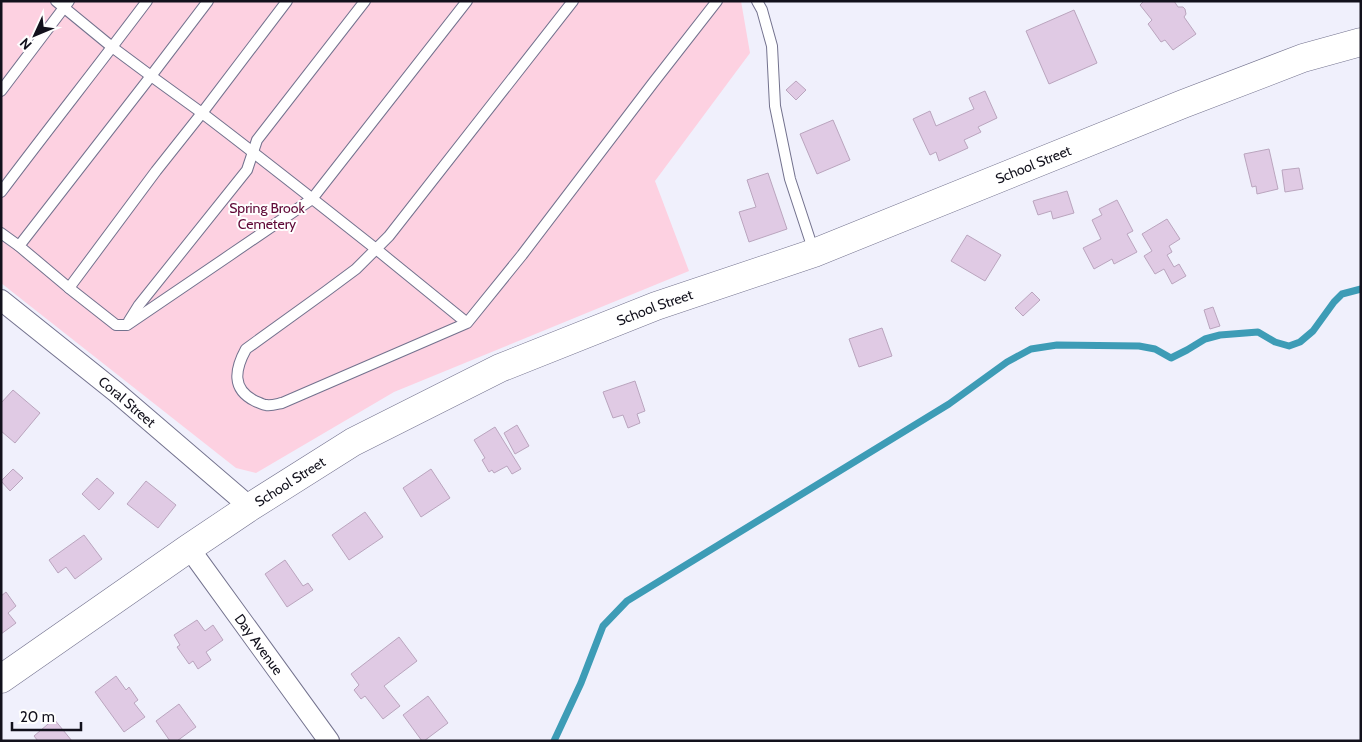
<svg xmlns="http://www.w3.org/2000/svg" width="1362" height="742" viewBox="0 0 1362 742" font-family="Cabin,sans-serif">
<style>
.green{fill:#fdd1e1}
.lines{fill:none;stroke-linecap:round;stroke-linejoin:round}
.stream{stroke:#3d9cb6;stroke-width:7}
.building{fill:#e0cae4;stroke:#baa5be}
.lane-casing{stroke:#73728e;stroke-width:12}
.street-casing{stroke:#73728e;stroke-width:22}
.secondary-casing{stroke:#73728e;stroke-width:29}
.lane{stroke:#fff;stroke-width:10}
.street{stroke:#fff;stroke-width:20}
.secondary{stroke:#fff;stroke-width:28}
.labels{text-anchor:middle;stroke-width:4;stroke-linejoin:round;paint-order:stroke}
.street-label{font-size:14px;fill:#12111c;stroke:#fefefe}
.park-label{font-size:14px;fill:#5f0836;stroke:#fefefe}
</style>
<rect width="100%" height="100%" fill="#f0f0fc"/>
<polygon class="green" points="1,1 741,1 750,53 655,181 689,271 394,392 256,473 236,468 1,283"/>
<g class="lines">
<polyline class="stream" points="554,741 581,683 603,626 627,601 949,404 1007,362 1031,349 1057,345 1139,346 1155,349 1171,358 1187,350 1205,339 1220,335 1258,332 1275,342 1289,346 1300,342 1313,331 1334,302 1342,294 1361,289"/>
</g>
<g class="building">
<polygon points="1144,1 1174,1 1178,7 1183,7 1185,9 1186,14 1184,17 1196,34 1173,50 1165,40 1161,42 1148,24 1152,20 1140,5"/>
<polygon points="1074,10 1097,63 1049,84 1026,31"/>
<polygon points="796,81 806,90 796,100 786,90"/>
<polygon points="985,91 997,118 978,127 981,132 964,140 968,148 939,161 936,152 930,155 913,119 930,111 936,126 974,109 969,98"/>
<polygon points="833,120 850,160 817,174 800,134"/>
<polygon points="1269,149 1278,189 1257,194 1256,186 1252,187 1244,154"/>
<polygon points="1299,168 1303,189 1285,192 1282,170"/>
<polygon points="768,173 787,229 749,242 739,212 756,207 747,180"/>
<polygon points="1067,191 1074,213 1053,219 1051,211 1038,215 1033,201"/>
<polygon points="1117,200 1133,231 1127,234 1137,252 1114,264 1112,259 1094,269 1083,248 1101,239 1092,220 1102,215 1099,209"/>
<polygon points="1167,219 1180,239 1169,246 1172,252 1167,255 1174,267 1179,264 1186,276 1172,284 1164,269 1155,274 1144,256 1152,251 1142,234"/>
<polygon points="967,235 1001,255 985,281 951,261"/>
<polygon points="1032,292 1040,300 1023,316 1015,308"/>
<polygon points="1213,307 1220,326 1210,329 1204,310"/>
<polygon points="882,328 892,356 859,367 849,339"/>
<polygon points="635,381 645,411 637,414 640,423 628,428 623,415 613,418 603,392"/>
<polygon points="13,390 40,413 15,443 1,431 1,403"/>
<polygon points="517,425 529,446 515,454 504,433"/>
<polygon points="495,427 521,469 512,474 507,466 494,473 492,470 489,472 482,460 485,458 474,440"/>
<polygon points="13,469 23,478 10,491 1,481"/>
<polygon points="431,469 450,498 421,517 403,488"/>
<polygon points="97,478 114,493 99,510 82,494"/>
<polygon points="146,481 176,505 158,528 127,504"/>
<polygon points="365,512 383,537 349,560 332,535"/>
<polygon points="84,535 102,559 75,579 66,567 58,573 49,560"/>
<polygon points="285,560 303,586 308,583 313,590 287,607 265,574"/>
<polygon points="6,592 16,606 8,613 16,623 1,634 1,596"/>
<polygon points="197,620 205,631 213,625 223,640 206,652 211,660 198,669 193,661 189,664 177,647 180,645 174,635"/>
<polygon points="399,637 417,661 384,686 400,706 383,719 365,696 361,699 354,690 359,685 351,674"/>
<polygon points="116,676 126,690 129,687 138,700 134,703 145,717 124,732 95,692"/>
<polygon points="428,696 448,723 424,741 422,741 403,715"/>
<polygon points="179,704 196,727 177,741 170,741 156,721"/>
<polygon points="54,719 72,741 38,741 34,736"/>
</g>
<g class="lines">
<defs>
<g id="lane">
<polyline points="56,1 112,47 151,76 208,1"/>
<path d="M467 1 312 199 230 255 127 325H116L69 288 156 171 202 113C261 158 318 203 376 249L389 236 573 1"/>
<polyline points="757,1 762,10 772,46 775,106 790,179 814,252"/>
<polyline points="1,91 69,1"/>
<path d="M1 192C49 128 99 65 147 1"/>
<polyline points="1,233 19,246"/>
<polyline points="69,288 19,246 151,76 202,113 287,1"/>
<polyline points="129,321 139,305 247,170 257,140 365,1"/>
<path d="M467 323 376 249 356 269 325 292 246 349C235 369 231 389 255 401 258 402 263 405 266 405 271 406 277 404 282 403L467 323 522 255 653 83 717 1"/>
</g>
<g id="street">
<path id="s1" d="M1 300 116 392 250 507"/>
<path id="s2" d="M189 548 329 741"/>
</g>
<g id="secondary">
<path id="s3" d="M1 679 189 548 250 507 353 442 500 368 656 306 814 253 1183 104 1303 58 1361 42"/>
</g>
</defs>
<use href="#lane" class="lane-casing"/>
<use href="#street" class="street-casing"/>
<use href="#secondary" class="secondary-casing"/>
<use href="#lane" class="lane"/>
<use href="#street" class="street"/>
<use href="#secondary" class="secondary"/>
</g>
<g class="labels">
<g class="street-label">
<text dy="5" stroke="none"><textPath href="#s3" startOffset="1160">School Street</textPath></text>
<text dy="5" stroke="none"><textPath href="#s3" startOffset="755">School Street</textPath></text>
<text dy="5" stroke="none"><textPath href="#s1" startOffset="162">Coral Street</textPath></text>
<text dy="5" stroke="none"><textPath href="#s3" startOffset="350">School Street</textPath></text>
<text dy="5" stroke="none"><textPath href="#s2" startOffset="119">Day Avenue</textPath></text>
</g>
<g class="park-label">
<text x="267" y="213">Spring Brook<tspan x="267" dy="16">Cemetery</tspan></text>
</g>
</g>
<rect width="1362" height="742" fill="none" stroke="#12111c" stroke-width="5"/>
<g transform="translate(35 35) rotate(226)" stroke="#fefefe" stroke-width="4" paint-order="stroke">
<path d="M0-4L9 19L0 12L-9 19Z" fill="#12111c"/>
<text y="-8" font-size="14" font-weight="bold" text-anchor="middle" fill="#12111c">N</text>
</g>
<path d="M12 722v8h69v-8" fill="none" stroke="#12111c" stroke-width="2.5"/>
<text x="20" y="722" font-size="15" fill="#12111c" stroke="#fefefe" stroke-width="4" paint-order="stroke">20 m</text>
</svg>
